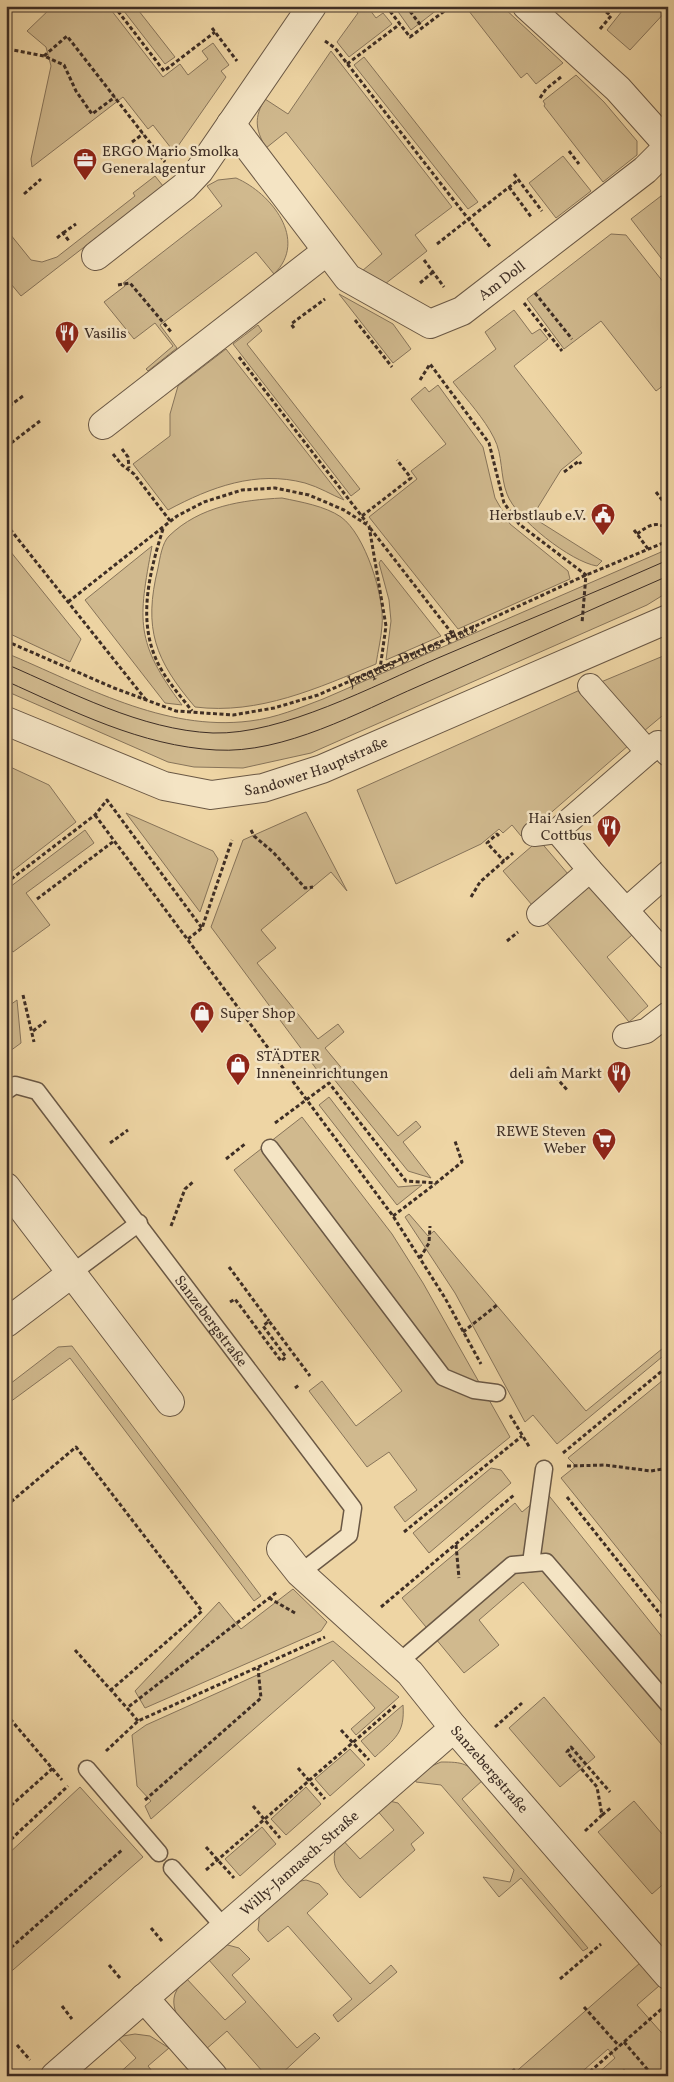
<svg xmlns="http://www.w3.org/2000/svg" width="674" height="2082" viewBox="0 0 674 2082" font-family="Vollkorn,serif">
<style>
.green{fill:#d0b98e;stroke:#87745a}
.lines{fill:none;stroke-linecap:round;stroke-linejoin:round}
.service-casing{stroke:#6a5845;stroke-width:19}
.pedestrian-casing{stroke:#6a5845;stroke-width:26}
.minor-casing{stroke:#6a5845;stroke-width:30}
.tertiary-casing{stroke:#6a5845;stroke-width:30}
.path{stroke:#3e2e25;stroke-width:3;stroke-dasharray:4 2.5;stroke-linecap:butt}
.service{stroke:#f4e4c4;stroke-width:16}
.pedestrian{stroke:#f4e4c4;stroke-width:24}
.minor{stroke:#f4e4c4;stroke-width:28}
.tertiary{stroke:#f4e4c4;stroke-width:28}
.tram{stroke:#3e2e25;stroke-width:1}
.labels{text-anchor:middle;stroke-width:5;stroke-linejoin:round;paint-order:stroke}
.poi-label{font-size:15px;fill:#3e2e25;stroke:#f4e4c4;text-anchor:start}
.street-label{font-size:15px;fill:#3e2e25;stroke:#f4e4c4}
</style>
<rect width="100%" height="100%" fill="#eed5a4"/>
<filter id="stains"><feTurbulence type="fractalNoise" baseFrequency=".004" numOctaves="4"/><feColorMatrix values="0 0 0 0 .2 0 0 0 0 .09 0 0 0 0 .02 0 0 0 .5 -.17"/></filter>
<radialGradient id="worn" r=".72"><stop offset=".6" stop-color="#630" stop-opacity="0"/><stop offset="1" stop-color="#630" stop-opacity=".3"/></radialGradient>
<g class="green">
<polygon points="53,6 108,6 163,77 180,64 188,75 208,59 202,51 213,43 229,65 221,71 226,77 178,146 178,157 153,125 148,129 123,97 32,167 31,159 51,66 46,47 27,31"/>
<polygon points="120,6 135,6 175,57 165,64"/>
<polygon points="349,6 367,6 376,18 383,13 392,24 349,57 337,42 358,13"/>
<polygon points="394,6 442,6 411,30"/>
<polygon points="465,6 502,6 563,63 536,84 527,73 521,78"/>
<polygon points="626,6 668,6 668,9 630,50 607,30"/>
<path d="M331 51 452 207 415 235 427 251 385 284 362 271 382 254 286 132 266 148C255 129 254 117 265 99L288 114Z"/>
<polygon points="364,57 478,202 468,209 354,65"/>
<polygon points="576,75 604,102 637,141 637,155 603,182 544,106 545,104 543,101"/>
<polygon points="563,156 591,191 556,218 529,183"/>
<polygon points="155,176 163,186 21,296 6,278 6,229 31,260 42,262 57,257 135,196 133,193"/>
<path d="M236 178C271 193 309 240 274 274L256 252 160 325 177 348 148 371 146 369 173 346 155 323 134 339 104 302 125 286 123 283 222 206 207 186 218 180Z"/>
<polygon points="661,196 668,197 668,267 631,219"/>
<polygon points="611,234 626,235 668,288 668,382 656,391 601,321 564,349 527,299"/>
<polygon points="339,294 393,324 411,349 393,363"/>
<path d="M514 310 532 334 540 329 548 339 514 366 582 453 561 470 532 517 602 561 597 566C571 562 516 519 507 494 500 476 503 455 494 438 484 418 467 400 453 382L496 349 485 332Z"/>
<polygon points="258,325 262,331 247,344 360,489 351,496 233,344"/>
<path d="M226 349 344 500C332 495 319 487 305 483 256 470 211 487 168 510L133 464 170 436V414L178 386Z"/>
<polygon points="438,385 483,447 495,498 510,524 568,571 570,579 458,629 369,517 417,479 411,471 446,444 411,399 425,387 429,392"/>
<path d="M282 498C301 502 325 506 341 517 365 534 385 597 382 626 381 639 378 651 376 664 318 688 259 715 195 707 155 660 143 629 158 568 160 558 162 543 169 536 200 506 242 500 282 498Z"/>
<polygon points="6,546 81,639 70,662 6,632"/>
<path d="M152 546C138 621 135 642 182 705L165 703 85 600Z"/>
<path d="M668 549V592L647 605 311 753 243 768 194 767 168 762 6 691V653C83 685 164 732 250 721 276 718 299 708 323 699Z"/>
<polygon points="381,560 441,636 386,660 391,621 389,600 379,563"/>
<polygon points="668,654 668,711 644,731 601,682"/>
<polygon points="580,690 629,745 531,830 521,836 512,825 503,833 499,829 481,844 396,884 357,790"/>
<polygon points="6,765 49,785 76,822 6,876"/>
<polygon points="306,812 347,891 331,872 261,930 276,948 257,963 318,1039 338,1024 344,1032 325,1048 398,1136 416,1121 421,1127 403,1142 431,1178 408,1171 329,1073 323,1078 211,927 243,840"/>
<polygon points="126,813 213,851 218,859 200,912"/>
<polygon points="85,830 94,843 26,893 50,925 13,952 6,943 6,890"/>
<polygon points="539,840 568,874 532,905 503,871"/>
<polygon points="590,885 632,935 607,957 648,1006 629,1022 547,923"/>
<polygon points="17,1000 21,1043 6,1054 6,1008"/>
<polygon points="329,1097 398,1187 422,1185 397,1205 319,1105"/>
<polygon points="302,1117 392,1234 423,1283 510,1437 405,1522 394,1507 417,1490 389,1452 367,1467 309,1391 322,1381 356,1426 402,1391 234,1170"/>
<polygon points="409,1214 428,1236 434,1231 586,1411 668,1344 668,1352 557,1444 533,1415 525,1422 455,1293 405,1217"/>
<polygon points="72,1346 261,1596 254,1601 70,1358 6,1405 6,1387 58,1347"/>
<polygon points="668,1376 668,1611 561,1478 576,1466 568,1458"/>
<polygon points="491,1468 501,1470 511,1483 429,1553 413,1533"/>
<polygon points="546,1492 668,1644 668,1752 523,1582 479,1620 499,1645 464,1673 402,1598 515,1503 522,1512"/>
<polygon points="293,1589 327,1622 321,1631 145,1708 135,1691 219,1602 241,1629"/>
<polygon points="333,1641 399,1697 356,1735 351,1729 375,1708 333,1660 151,1819 145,1806 151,1801 137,1786 132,1735 146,1725"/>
<polygon points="544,1697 595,1757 560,1787 509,1728"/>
<path d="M403 1705C405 1734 395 1738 375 1757L361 1741Z"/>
<polygon points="350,1749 365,1765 330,1796 315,1779"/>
<path d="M441 1762C463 1762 468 1763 483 1780L462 1799 588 1948 583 1951 521 1878 499 1897 483 1877 510 1882 514 1870 441 1785 416 1782 415 1778 427 1768Z"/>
<polygon points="80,1787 143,1857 6,1976 6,1856"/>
<polygon points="306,1787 321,1804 286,1835 271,1819"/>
<path d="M385 1800 398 1803 424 1833 411 1844 415 1850 360 1898C342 1877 324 1866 341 1838L360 1859 394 1830 375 1808Z"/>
<polygon points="634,1801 668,1841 668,1880 652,1894 598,1832"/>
<polygon points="262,1827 276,1844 240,1876 225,1859"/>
<polygon points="306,1880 319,1884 328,1894 307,1913 370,1984 391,1965 397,1972 338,2022 333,2015 352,1999 288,1926 268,1942 258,1930 260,1910 291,1883"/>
<path d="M224 1944 239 1948 250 1959 232 1975 297 2048 315 2033 320 2038 279 2076H259L263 2072 227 2031 205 2050C193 2035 168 2016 175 1994 177 1988 183 1982 186 1978L225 2020 246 2002 208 1959Z"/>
<polygon points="640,1963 659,1986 637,2005 668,2040 668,2076 630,2076 624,2069 616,2076 595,2076 615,2058 608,2049 577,2076 511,2076"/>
<polygon points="135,2034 150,2036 169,2048 148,2066 156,2076 116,2076 136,2058 117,2037"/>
</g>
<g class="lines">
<defs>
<g id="service">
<path id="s2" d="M6 1091 15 1085 37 1091 353 1508 349 1535 300 1573"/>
<polyline points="270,1148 443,1377 474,1390 497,1393"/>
<polyline points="72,1273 139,1223"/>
<polyline points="531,1563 544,1469"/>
<polyline points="398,1663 512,1565 546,1562 668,1704"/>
<polyline points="87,1769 159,1853"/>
<polyline points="172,1868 224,1927"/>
</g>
<g id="pedestrian">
<polyline points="590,686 648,752 658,743 668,754"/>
<polyline points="534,834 557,831"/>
<polyline points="590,870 557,831 648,752"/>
<polyline points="626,910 668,957"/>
<polyline points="539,914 590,870 626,910 668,873"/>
<polyline points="625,1036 646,1031 668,1014"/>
</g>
<g id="minor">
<polyline points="527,6 618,89 668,145"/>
<path id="s3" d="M231 124 348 278 430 324 462 311 645 170 668 147"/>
<polyline points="96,256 184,187 199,171 312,6"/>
<polyline points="103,425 327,251"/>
<polyline points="6,1187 170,1402"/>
<polyline points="6,1323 72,1273"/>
<path id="s4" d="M281 1549 300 1573 410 1673 454 1728 668 1975"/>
<polyline points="144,1998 213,2076"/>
<path id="s5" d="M55 2076 454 1728"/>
</g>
<g id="tertiary">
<path id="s6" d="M6 721 164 786 211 795 263 788 322 769 668 619"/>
</g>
</defs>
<use href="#service" class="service-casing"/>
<use href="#pedestrian" class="pedestrian-casing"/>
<use href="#minor" class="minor-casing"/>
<use href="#tertiary" class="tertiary-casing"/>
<g class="path">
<polyline points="114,6 164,71 215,32"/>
<polyline points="386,6 410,37 451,6"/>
<polyline points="406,6 422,27"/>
<polyline points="212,28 237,61"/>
<polyline points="600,29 611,16 604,10"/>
<polyline points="325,41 335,48 491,248"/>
<polyline points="8,49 44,56 64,65 76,91 92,114 115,97"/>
<polyline points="44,56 67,36 165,162"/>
<polyline points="347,64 400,24"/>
<polyline points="540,98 546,89 561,77"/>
<polyline points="132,142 143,134"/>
<polyline points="569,151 579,164"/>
<polyline points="514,174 542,211"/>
<polyline points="509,187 532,218"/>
<polyline points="24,194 41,179"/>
<polyline points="63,233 76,224"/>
<polyline points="57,238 63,233 69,241"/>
<polyline points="437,244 518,180"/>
<polyline points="424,260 444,287"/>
<polyline points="420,283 433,272"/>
<polyline points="118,285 130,283 172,333"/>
<polyline points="535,293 572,339"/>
<polyline points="524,303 562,351"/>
<polyline points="355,320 392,367"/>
<polyline points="294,328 291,324 325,299"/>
<polyline points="239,357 367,523"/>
<polyline points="420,380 430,364 489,443 504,503 519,524 586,575 582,623"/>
<polyline points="6,396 12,404 23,396"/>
<polyline points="6,408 12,404"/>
<polyline points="6,447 40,421"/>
<polyline points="122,449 128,457 129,468"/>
<polyline points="113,454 122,465 134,474 171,522"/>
<polyline points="564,472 579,461 581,464"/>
<polyline points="664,482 668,487"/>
<polyline points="656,492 668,508"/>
<polyline points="362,516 411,478 397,460"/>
<polyline points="6,524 146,700"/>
<polyline points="370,528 454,636"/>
<path d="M163 529C148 577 135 629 164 674 172 687 183 699 192 711"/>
<polyline points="634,530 648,549"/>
<path d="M637 534C648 526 655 520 668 529"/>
<polyline points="68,602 177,516 204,502 242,490 275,488 309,495 344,510 369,526 386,626 380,669"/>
<path id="s1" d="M6 641 114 688 176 711 233 715 274 708 318 695 454 636 586 575 668 541"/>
<polyline points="95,815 393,1216 445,1298 481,1364"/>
<polyline points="251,830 254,836 273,852 305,888 313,887"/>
<polyline points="499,836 497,834 487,843 504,861"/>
<polyline points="6,883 95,815 107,800 202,928"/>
<polyline points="471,897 480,882 513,853"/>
<polyline points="37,899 114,841"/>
<polyline points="188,939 202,928 232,840"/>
<polyline points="507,941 518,932"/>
<polyline points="23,995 34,1042"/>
<polyline points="33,1031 46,1021"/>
<polyline points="547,1067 568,1091"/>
<polyline points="275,1123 329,1083 406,1181 436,1183 462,1162 455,1141"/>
<polyline points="110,1143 128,1130"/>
<polyline points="226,1159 245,1144"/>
<polyline points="393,1216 435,1184"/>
<polyline points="171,1226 185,1189 193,1182"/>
<polyline points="420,1258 429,1243 430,1226"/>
<polyline points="229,1267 269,1321"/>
<polyline points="230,1302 235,1299 281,1361 286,1357 263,1326 269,1321 310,1376"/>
<polyline points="463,1332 497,1305"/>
<polyline points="295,1388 299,1385"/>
<polyline points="510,1415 530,1448"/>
<polyline points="563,1453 668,1366"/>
<polyline points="567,1466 605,1465 651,1471 668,1468"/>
<polyline points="567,1497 668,1624"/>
<polyline points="6,1506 76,1447 202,1611 111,1690"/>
<polyline points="404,1532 522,1436"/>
<polyline points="456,1545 459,1578"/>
<polyline points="269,1598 295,1613"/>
<polyline points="381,1607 514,1495"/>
<polyline points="75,1650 127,1708"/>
<polyline points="6,1714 62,1780"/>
<polyline points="138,1721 127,1708 277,1592"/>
<polyline points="495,1727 522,1703"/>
<polyline points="341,1730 369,1760"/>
<polyline points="106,1751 138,1721 325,1637"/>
<polyline points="298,1768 325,1799"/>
<polyline points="145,1800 261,1698 258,1668"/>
<polyline points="253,1806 280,1838"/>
<polyline points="6,1810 53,1768"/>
<polyline points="602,1815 612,1807"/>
<polyline points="585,1831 602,1815 597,1787 567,1752 571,1747 610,1792"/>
<polyline points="6,1844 68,1786"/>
<polyline points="206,1847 234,1878"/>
<polyline points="206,1870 396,1705"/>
<polyline points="151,1928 162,1941"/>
<polyline points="6,1952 122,1850"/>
<polyline points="109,1965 120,1978"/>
<polyline points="560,1979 601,1944"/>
<polyline points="62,2006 72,2019"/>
<polyline points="584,2007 619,2046"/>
<polyline points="624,2042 653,2076"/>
<polyline points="17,2045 30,2060"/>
<polyline points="506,2076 514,2070 519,2076"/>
<polyline points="585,2076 665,2006"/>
</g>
<use href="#service" class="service"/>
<use href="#pedestrian" class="pedestrian"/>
<use href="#minor" class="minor"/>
<use href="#tertiary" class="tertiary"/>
<g class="tram">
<path d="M6 664C71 692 141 730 213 733 282 735 375 685 438 658 515 625 592 594 668 560"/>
<path d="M6 681C73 711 141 746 216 750 284 754 359 712 419 686 502 650 585 612 668 576"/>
</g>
</g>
<defs>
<symbol id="office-pin" viewBox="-11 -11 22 30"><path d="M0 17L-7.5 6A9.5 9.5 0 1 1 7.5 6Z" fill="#8f2418" stroke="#f4e4c4"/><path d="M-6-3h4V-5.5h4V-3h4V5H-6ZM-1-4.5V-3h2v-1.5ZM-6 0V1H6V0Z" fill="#fff"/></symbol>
<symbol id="restaurant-pin" viewBox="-11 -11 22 30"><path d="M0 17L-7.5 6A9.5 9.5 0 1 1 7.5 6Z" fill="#8f2418" stroke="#f4e4c4"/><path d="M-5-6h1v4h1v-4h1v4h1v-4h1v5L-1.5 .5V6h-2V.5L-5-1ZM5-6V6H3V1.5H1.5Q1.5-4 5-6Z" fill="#fff"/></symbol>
<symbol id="civic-pin" viewBox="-11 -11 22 30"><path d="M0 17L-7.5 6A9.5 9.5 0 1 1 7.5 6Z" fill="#8f2418" stroke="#f4e4c4"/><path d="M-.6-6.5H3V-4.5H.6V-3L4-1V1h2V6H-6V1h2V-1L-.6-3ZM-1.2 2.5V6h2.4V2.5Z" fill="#fff"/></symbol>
<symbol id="shop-pin" viewBox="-11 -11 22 30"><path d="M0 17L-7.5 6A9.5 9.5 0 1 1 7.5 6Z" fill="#8f2418" stroke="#f4e4c4"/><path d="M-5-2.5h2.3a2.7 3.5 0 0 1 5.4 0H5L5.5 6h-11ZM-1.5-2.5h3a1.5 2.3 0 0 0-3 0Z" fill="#fff"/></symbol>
<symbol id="supermarket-pin" viewBox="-11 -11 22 30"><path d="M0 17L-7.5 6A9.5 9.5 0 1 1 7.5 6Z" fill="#8f2418" stroke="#f4e4c4"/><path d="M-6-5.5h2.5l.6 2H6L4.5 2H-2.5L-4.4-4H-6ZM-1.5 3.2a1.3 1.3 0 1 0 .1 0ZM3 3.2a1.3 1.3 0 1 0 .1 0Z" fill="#fff"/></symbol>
</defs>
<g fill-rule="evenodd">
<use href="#office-pin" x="71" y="146" width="28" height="38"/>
<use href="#restaurant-pin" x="53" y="319" width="28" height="38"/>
<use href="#civic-pin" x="589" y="501" width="28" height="38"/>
<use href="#restaurant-pin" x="595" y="813" width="28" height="38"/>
<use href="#shop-pin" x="188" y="999" width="28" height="38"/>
<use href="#shop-pin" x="224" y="1051" width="28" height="38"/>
<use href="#restaurant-pin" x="605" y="1059" width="28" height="38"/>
<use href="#supermarket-pin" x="590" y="1126" width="28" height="38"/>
</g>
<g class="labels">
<g class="poi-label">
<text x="102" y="156">ERGO Mario Smolka<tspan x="102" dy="17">Generalagentur</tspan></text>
<text x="84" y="338">Vasilis</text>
<text x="586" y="520" text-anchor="end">Herbstlaub e.V.</text>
<text x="592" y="823" text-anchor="end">Hai Asien<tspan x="592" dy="17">Cottbus</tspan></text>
<text x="220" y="1018">Super Shop</text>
<text x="256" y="1061">STÄDTER<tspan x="256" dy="17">Inneneinrichtungen</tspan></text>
<text x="602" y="1078" text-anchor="end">deli am Markt</text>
<text x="586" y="1136" text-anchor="end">REWE Steven<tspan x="586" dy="17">Weber</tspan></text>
</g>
<g class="street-label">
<text dy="5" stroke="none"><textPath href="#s3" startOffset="372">Am Doll</textPath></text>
<text dy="5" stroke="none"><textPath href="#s1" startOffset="431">Jacques-Duclos-Platz</textPath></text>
<text dy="5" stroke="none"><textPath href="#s6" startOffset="328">Sandower Hauptstraße</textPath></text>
<text dy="5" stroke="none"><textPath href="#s2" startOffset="322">Sanzebergstraße</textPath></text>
<text dy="5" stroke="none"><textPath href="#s4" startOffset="304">Sanzebergstraße</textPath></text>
<text dy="5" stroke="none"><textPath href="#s5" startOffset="324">Willy-Jannasch-Straße</textPath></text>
</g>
</g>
<rect width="674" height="2082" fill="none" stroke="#eed5a4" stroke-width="25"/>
<rect x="8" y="8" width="659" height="2067" fill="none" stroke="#3e2e25" stroke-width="2.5"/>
<rect x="12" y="12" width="649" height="2057" fill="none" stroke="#3e2e25"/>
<rect width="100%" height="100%" filter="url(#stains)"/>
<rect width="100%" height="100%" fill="url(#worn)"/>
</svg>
